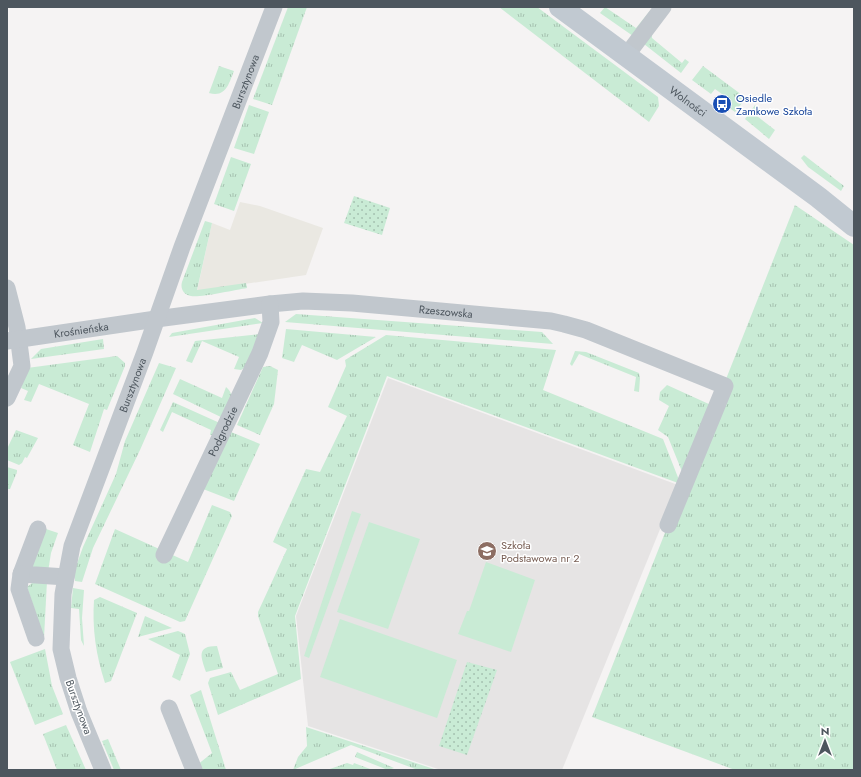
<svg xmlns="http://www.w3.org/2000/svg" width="861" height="777" viewBox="0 0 861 777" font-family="Jost,sans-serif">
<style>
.commercial{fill:#eae8e2}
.education{fill:#e6e4e4}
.grass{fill:url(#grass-tufts)}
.park{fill:url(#park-dots)}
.pitch{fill:#c9ebd5}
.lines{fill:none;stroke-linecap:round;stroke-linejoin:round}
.street{stroke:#c1c7cd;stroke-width:17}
.secondary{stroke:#c1c9d1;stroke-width:22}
.labels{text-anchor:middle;stroke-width:3;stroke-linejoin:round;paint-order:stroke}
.street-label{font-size:11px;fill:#4d565e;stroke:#fff}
.transit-label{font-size:11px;fill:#164399;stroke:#fff;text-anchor:start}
.education-label{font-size:11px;fill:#785e54;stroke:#fff;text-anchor:start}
</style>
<defs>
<pattern id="grass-tufts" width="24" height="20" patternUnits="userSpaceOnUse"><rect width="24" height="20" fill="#c9ebd5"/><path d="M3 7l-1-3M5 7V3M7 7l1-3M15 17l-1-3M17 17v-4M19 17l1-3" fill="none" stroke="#a5c1b0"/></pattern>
<pattern id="park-dots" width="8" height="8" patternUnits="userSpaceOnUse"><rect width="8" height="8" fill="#c9ebd5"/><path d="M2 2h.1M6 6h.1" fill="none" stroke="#a5c1b0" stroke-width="1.8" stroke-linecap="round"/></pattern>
</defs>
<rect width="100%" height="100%" fill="#f5f3f3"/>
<polygon class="commercial" points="240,202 260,206 323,228 306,275 197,291 212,223 230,230"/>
<polygon class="education" points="388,378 678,485 562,770 441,770 308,726 296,616"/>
<g class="grass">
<polygon points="288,7 307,7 272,105 253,99"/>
<polygon points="499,7 537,7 658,97 659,106 649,122"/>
<polygon points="605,7 636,28 653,7 633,36 600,13"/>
<polygon points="652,33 652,38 682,63 685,59 689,62 681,73 644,44"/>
<path d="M219 66 234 71C229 83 226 98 209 93Z"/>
<polygon points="703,66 746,98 735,112 724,104 726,97 715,89 711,94 692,80"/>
<polygon points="249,105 269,112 254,154 234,148"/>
<polygon points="755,105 757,107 753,113 775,130 769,139 745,119"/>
<polygon points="804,155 844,186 841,191 808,167 801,158"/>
<polygon points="231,157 251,164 234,211 214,204"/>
<polygon points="795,205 854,245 854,770 735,770 592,717"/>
<path d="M205 221 212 223 197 290 246 283 247 288C235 290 199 298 191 296 184 295 180 289 182 282Z"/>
<polygon points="296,314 542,332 553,344 285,322"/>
<polygon points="255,318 263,323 169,337 172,333"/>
<polygon points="286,329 376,337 337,360 302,345 294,362 282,358"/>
<polygon points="260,334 246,367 241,370 234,369 239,357 202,341 192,363 186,361 195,341"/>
<polygon points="386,335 556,350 543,390 663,439 679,480 678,483 387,376 295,616 301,679 218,715 208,683 210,678 231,672 240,690 278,674 258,616 258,612 287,549 273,542 306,469 320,472 347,416 328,407 346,366 345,360"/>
<polygon points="103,339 104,349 31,359 41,349"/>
<polygon points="575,351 586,352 639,373 640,378 639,392 634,391 636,377 579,354 572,366 570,364"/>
<polygon points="117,356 125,363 125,366 107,410 104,409 90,452 73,445 89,404 39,384 31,402 24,400 28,391 21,388 27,368"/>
<polygon points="159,363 176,368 140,450 93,548 82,582 75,581 75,569 83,547 116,474 125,441"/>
<polygon points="270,366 278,370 274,404 260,435 237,425 263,367"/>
<path d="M180 379 222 398 226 387C237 396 229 408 225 419L173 394Z"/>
<polygon points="667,385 711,405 683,474 668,437 658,430 669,406 659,400 660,392"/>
<polygon points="173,402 222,424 213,435 210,435 211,430 172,412 163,432 160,430"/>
<polygon points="16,430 38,438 27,458 25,457 22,463 19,465 7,460 7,449"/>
<polygon points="231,432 260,444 234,501 203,489"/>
<polygon points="7,467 17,470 17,472 10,489 7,489"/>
<polygon points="212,505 230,512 232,516 185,621 180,622 95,584 115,529 188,562"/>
<polygon points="46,529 58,533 51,553 48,572 29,571"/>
<polygon points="47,581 44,638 27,587 32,583"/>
<polygon points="73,588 84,590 82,618 84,646 81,640 79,609 71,608"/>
<path d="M100 597 137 613 111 681 105 683C96 656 92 628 94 600Z"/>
<polygon points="145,616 172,628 138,637"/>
<polygon points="178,631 185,634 190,654 180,681 172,677 180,655 148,639"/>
<path d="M217 646 223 668 206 672C201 657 196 646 217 646Z"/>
<polygon points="45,649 52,686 63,714 35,725 10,662"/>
<polygon points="201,690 226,770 200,770 197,765 212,753 190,695"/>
<polygon points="66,725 86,770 57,770 43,734"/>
<polygon points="306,727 437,770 418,770 351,745 293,770 298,757 307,746"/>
<polygon points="108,739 121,770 114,770 102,741"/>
<polygon points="357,752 394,768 388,770 355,757"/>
<polygon points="347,763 353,765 354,763 373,770 327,770"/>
</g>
<g class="park">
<polygon points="354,196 390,208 382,235 344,223"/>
<polygon points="467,662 497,670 467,755 439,746"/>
</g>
<g class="pitch">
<polygon points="352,511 361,514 309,658 304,656"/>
<polygon points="369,522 420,539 388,629 337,612"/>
<polygon points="486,562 535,580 511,652 458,634 467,611 469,611"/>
<polygon points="340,619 457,660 437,718 320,677"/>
</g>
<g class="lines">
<g class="street">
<polyline points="626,56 663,7"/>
<polyline points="7,288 17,327 22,366 7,398"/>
<path id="s1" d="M7 341 156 319 270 304 303 301 352 303 551 321 564 324 586 330 725 386 668 525"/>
<polyline points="38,529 21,574 66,577"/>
<path id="s2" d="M164 555 260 353 271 322 270 304"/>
<polyline points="21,574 19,589 36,638"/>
<polyline points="169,708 194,770"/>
<path id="s3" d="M103 770 79 712 68 678 61 649 63 594 72 546 145 352 182 247 274 7"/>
</g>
<path class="secondary" id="s4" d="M560 7 818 197 854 226"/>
</g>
<defs>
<symbol id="bus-disc" viewBox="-11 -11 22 22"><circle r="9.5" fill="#1a4fb4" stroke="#fff"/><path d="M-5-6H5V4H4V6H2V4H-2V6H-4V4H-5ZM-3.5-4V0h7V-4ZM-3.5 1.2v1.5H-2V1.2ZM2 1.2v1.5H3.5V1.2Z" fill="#fff"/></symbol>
<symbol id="school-disc" viewBox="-11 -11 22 22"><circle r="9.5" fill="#8d6e63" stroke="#fff"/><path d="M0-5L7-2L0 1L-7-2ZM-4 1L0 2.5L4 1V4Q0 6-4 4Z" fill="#fff"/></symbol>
</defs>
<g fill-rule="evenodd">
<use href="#bus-disc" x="711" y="93" width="22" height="22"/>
<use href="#school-disc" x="476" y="540" width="22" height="22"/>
</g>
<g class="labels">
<g class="street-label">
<text dy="4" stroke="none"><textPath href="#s3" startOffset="728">Bursztynowa</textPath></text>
<text dy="4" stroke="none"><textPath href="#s4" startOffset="159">Wolności</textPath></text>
<text dy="4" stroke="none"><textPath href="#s1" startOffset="442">Rzeszowska</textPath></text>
<text dy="4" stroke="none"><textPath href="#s1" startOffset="75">Krośnieńska</textPath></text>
<text dy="4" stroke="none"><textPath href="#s3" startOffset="404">Bursztynowa</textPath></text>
<text dy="4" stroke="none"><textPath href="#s2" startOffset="137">Podgrodzie</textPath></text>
<text transform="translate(79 707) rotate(70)" y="4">Bursztynowa</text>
</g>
<g class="transit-label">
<text x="736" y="102">Osiedle<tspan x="736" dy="13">Zamkowe Szkoła</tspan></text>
</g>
<g class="education-label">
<text x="501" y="549">Szkoła<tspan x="501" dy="13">Podstawowa nr 2</tspan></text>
</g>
</g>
<rect width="861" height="777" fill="none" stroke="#4d565e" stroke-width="16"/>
<g transform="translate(825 741)" stroke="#ffffff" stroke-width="3" paint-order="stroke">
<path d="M0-3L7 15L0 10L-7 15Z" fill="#4d565e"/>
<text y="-6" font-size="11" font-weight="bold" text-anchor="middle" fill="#4d565e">N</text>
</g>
</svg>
